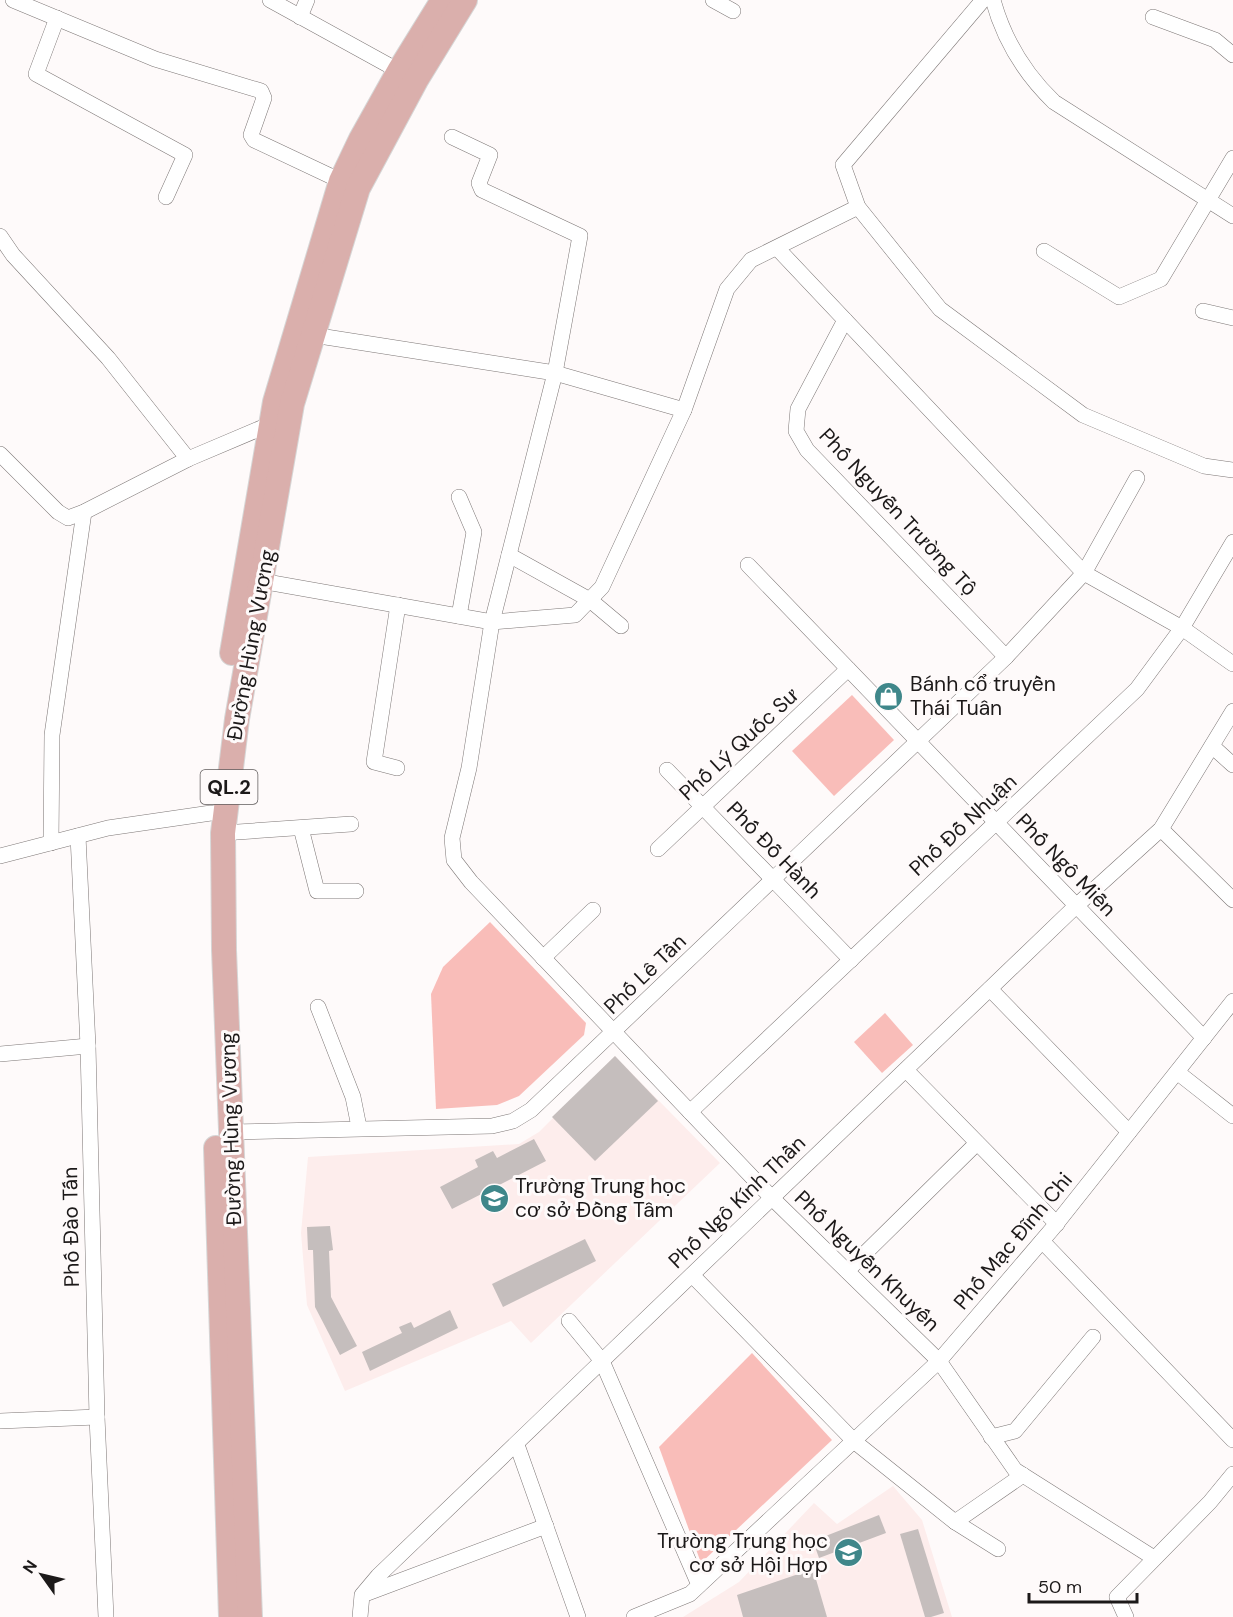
<svg xmlns="http://www.w3.org/2000/svg" width="1233" height="1617" viewBox="0 0 1233 1617" font-family="'DM Sans',sans-serif">
<style>
.built{fill:#fdedec}
.green{fill:#f9bdb9}
.building{fill:#c5bebd}
.lines{fill:none;stroke-linecap:round;stroke-linejoin:round}
.street-casing{stroke:#7d7776;stroke-width:16}
.primary-casing{stroke:#d6d6d6;stroke-width:26}
.street{stroke:#fff;stroke-width:15}
.primary{stroke:#daafac;stroke-width:24}
.labels{text-anchor:middle;stroke-width:6;stroke-linejoin:round;paint-order:stroke}
.shield{fill:#fefafa;stroke:#605c5c;stroke-width:1.5}
.shield-label{font-size:20px;font-weight:bold;fill:#1c1919}
.street-label{font-size:21px;fill:#1c1919;stroke:#fefafa}
.poi-label{font-size:21px;fill:#1c1919;stroke:#fefafa;text-anchor:start}
</style>
<rect width="100%" height="100%" fill="#fefafa"/>
<g class="built">
<polygon points="615,1056 720,1163 531,1343 511,1321 345,1391 307,1305 301,1233 308,1157 519,1144 539,1132"/>
<polygon points="893,1486 922,1520 952,1617 683,1617 739,1582 814,1503 837,1524"/>
</g>
<g class="green">
<polygon points="852,695 894,740 834,796 792,751"/>
<polygon points="490,922 586,1023 584,1035 519,1096 497,1105 436,1109 431,994 443,967"/>
<polygon points="885,1013 913,1045 882,1073 854,1042"/>
<polygon points="752,1353 832,1440 701,1563 659,1447"/>
</g>
<g class="building">
<polygon points="615,1056 658,1101 595,1161 552,1117"/>
<polygon points="534,1139 546,1161 452,1209 440,1187 478,1167 475,1160 493,1151 497,1158"/>
<polygon points="330,1226 333,1250 329,1251 331,1297 357,1346 340,1355 315,1307 313,1250 308,1250 307,1227"/>
<polygon points="585,1239 596,1261 503,1307 492,1284"/>
<polygon points="450,1310 458,1328 370,1371 362,1352 402,1333 399,1327 411,1322 414,1328"/>
<polygon points="879,1515 886,1533 819,1558 813,1541"/>
<polygon points="918,1529 944,1613 931,1617 925,1617 900,1534"/>
<polygon points="813,1569 827,1617 743,1617 737,1595"/>
</g>
<g class="lines">
<defs>
<g id="street">
<polyline points="13,0 155,59 261,91 264,98 251,135 254,140 341,181"/>
<polyline points="270,0 399,71"/>
<polyline points="713,0 733,11"/>
<polyline points="983,0 843,165 858,207 940,309 1083,415 1204,466 1233,470"/>
<path d="M993 0C1004 40 1025 74 1054 102L1233 216"/>
<polyline points="300,17 307,0"/>
<polyline points="1153,17 1215,40 1233,55"/>
<polyline points="57,18 36,74 185,155 166,197"/>
<polyline points="452,137 490,155 479,183 482,190 580,236 555,373 492,622 469,768 452,838 454,860 471,882 772,1198 939,1361 1015,1470 1154,1558"/>
<polyline points="0,236 13,255 108,358 188,459 273,423"/>
<polyline points="777,248 1084,573 1182,628 1233,664"/>
<polyline points="1044,251 1119,297 1161,279 1233,158"/>
<polyline points="1203,311 1233,318"/>
<polyline points="845,320 798,409 796,431 807,450 1006,657"/>
<polyline points="313,335 555,373 684,410"/>
<polyline points="0,454 58,512 68,518 84,512 188,459"/>
<polyline points="509,555 590,600 621,626"/>
<polyline points="748,565 1204,1038"/>
<polyline points="261,581 492,622 575,615 602,587 684,410 727,289 751,260 858,207"/>
<polyline points="459,616 474,532 459,497"/>
<polyline points="1212,746 1233,765"/>
<polyline points="397,768 374,762 398,605"/>
<polyline points="667,770 851,960"/>
<polyline points="301,828 317,891 356,891"/>
<polyline points="1161,829 1233,900"/>
<polyline points="223,833 351,824"/>
<polyline points="78,836 88,1046 97,1417 106,1617"/>
<polyline points="51,843 52,735 84,512"/>
<polyline points="658,849 848,669"/>
<polyline points="0,856 108,828 211,813"/>
<polyline points="543,958 593,910"/>
<polyline points="990,989 1129,1132"/>
<polyline points="318,1007 353,1097 359,1127"/>
<polyline points="0,1054 88,1046"/>
<polyline points="906,1070 1057,1224"/>
<polyline points="1177,1072 1233,1116"/>
<polyline points="690,1112 1137,689 1182,628 1233,542"/>
<polyline points="232,1132 492,1126 513,1121 531,1110 1006,657 1084,573 1137,478"/>
<polyline points="1042,1241 1233,1440"/>
<polyline points="847,1271 977,1143"/>
<polyline points="692,1275 855,1442 955,1522 998,1549"/>
<polyline points="569,1321 602,1361 699,1585"/>
<polyline points="0,1421 97,1417"/>
<polyline points="991,1437 1015,1431 1093,1337"/>
<polyline points="517,1445 578,1617"/>
<polyline points="955,1522 1023,1475"/>
<polyline points="365,1594 546,1526"/>
<polyline points="360,1617 362,1595 378,1576 1076,906 1161,829 1233,711"/>
<polyline points="634,1617 690,1594 939,1361 1053,1228 1233,1001"/>
<polyline points="1126,1617 1117,1597 1210,1502 1233,1474"/>
</g>
<g id="primary">
<polyline points="232,653 275,402 341,181 361,139 399,71 443,0"/>
<polyline points="216,1148 231,1617"/>
<polyline points="250,1617 224,950 223,833 237,719 292,404 358,188 416,80 465,0"/>
</g>
</defs>
<use href="#street" class="street-casing"/>
<use href="#primary" class="primary-casing"/>
<use href="#street" class="street"/>
<use href="#primary" class="primary"/>
</g>
<defs>
<symbol id="shop-disc" viewBox="-11 -11 22 22"><circle r="9.5" fill="#3f878a" stroke="#fefafa"/><path d="M-5-2.5h2.3a2.7 3.5 0 0 1 5.4 0H5L5.5 6h-11ZM-1.5-2.5h3a1.5 2.3 0 0 0-3 0Z" fill="#fff"/></symbol>
<symbol id="school-disc" viewBox="-11 -11 22 22"><circle r="9.5" fill="#3f878a" stroke="#fefafa"/><path d="M0-5L7-2L0 1L-7-2ZM-4 1L0 2.5L4 1V4Q0 6-4 4Z" fill="#fff"/></symbol>
</defs>
<g fill-rule="evenodd">
<use href="#shop-disc" x="872" y="680" width="33" height="33"/>
<use href="#school-disc" x="478" y="1182" width="33" height="33"/>
<use href="#school-disc" x="832" y="1536" width="33" height="33"/>
</g>
<g class="labels">
<rect class="shield" x="200.5" y="770" width="57" height="34" rx="4.5"/>
<g class="shield-label">
<text x="229" y="794">QL.2</text>
</g>
<g class="street-label">
<text transform="translate(898 512) rotate(47)" y="7">Phố Nguyễn Trường Tộ</text>
<text transform="translate(251 645) rotate(-80)" y="7">Đường Hùng Vương</text>
<text transform="translate(739 744) rotate(-43)" y="7">Phố Lý Quốc Sư</text>
<text transform="translate(963 825) rotate(-43)" y="7">Phố Đỗ Nhuận</text>
<text transform="translate(774 850) rotate(46)" y="7">Phố Đỗ Hành</text>
<text transform="translate(1066 865) rotate(46)" y="7">Phố Ngô Miễn</text>
<text transform="translate(645 974) rotate(-44)" y="7">Phố Lê Tần</text>
<text transform="translate(231 1129) rotate(-92)" y="7">Đường Hùng Vương</text>
<text transform="translate(737 1202) rotate(-44)" y="7">Phố Ngô Kính Thần</text>
<text transform="translate(71 1227) rotate(-91)" y="7">Phố Đào Tấn</text>
<text transform="translate(1013 1241) rotate(-50)" y="7">Phố Mạc Đĩnh Chi</text>
<text transform="translate(867 1261) rotate(44)" y="7">Phố Nguyễn Khuyến</text>
</g>
<g class="poi-label">
<text x="910" y="691">Bánh cổ truyền<tspan x="910" dy="24">Thái Tuân</tspan></text>
<text x="515" y="1193">Trường Trung học<tspan x="515" dy="24">cơ sở Đồng Tâm</tspan></text>
<text x="828" y="1548" text-anchor="end">Trường Trung học<tspan x="828" dy="24">cơ sở Hội Hợp</tspan></text>
</g>
</g>
<g transform="translate(42 1575) rotate(304)" stroke="#fefafa" stroke-width="4.5" paint-order="stroke">
<path d="M0-4.5L10 22L0 15L-10 22Z" fill="#1c1919"/>
<text y="-9" font-size="16" font-weight="bold" text-anchor="middle" fill="#1c1919">N</text>
</g>
<path d="M1029 1593v9h108v-9" fill="none" stroke="#1c1919" stroke-width="3"/>
<text x="1038" y="1593" font-size="18" fill="#1c1919" stroke="#fefafa" stroke-width="4.5" paint-order="stroke">50 m</text>
</svg>
